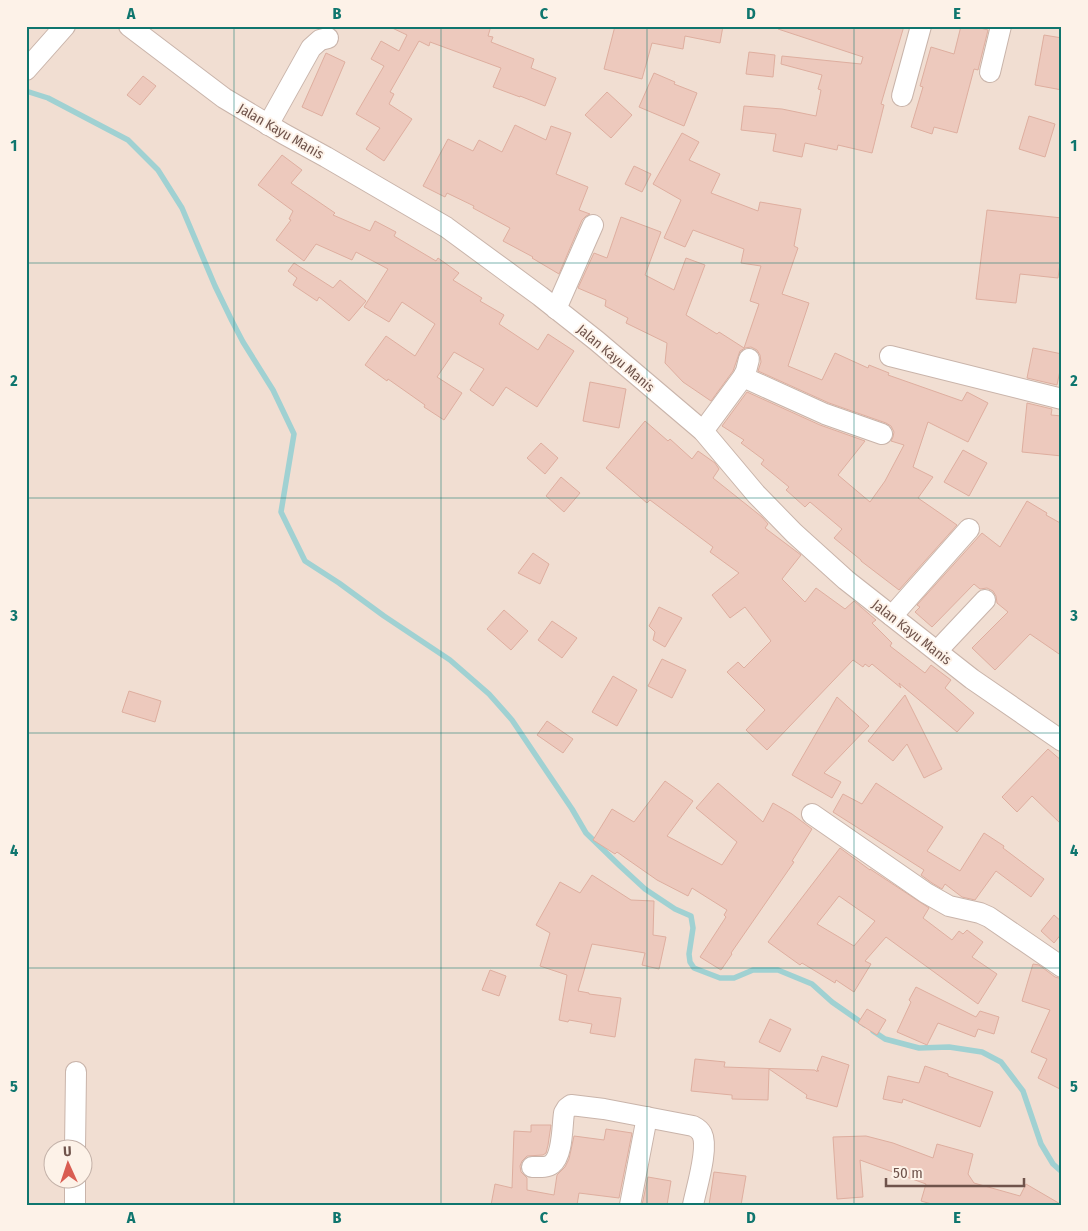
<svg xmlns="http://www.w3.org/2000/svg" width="1088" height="1231" viewBox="0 0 1088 1231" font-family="'Fira Sans Condensed',sans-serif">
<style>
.residential{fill:#f1ded2;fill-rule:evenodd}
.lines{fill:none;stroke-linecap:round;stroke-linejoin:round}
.stream{stroke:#a0d1d2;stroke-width:5.5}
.building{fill:#edc9bd;stroke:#deae9f;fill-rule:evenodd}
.street-casing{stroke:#c9b4aa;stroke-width:22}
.street{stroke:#fff;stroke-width:20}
.grid{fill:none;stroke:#0f766e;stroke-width:1;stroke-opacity:0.55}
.labels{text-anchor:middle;stroke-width:4;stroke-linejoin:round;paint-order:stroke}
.street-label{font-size:14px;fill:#6f534b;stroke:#fdf2e8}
.neatline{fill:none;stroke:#0f766e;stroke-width:2}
.grid-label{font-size:16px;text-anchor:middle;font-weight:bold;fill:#0f766e}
</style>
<rect width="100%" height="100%" fill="#faeee3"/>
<path class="residential" d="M26 26H1062V1205H26ZM52 1148H82V1178H52Z"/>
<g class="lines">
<g class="stream">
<polyline points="26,91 48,98 128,140 158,170 182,208 215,286 232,321 243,342 273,390 294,434 281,512 305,561 339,583 384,616 450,660 489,694 512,720 545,769 572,809 586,833 620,866 645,889 675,909 691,916 693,928 689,954 690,962 694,968 720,978 734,978 753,970 778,970 812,984 832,1002 865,1025"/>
<polyline points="873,1031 885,1039 919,1048 949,1047 982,1052 1001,1062 1023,1091 1041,1144 1053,1164 1062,1172"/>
</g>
</g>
<g class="building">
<polygon points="388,26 491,26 488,36 493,37 491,42 534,59 531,68 556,78 545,106 520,96 520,97 493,87 501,68 430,42 429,46 419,41 390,92 394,94 389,104 412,119 384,161 366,149 380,128 356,114 384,66 371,59 381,41 399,51 407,35"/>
<polygon points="615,26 723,26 720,43 685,36 683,49 652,43 642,79 604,69"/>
<polygon points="778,26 904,26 881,104 884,105 872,153 838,145 837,150 805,143 802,157 773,151 776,134 741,130 744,106 782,109 816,116 821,90 818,89 822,75 781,64 782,56 861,64 863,57 778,29"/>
<polygon points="961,26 973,26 988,30 978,70 974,69 957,133 934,127 932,134 911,127 923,87 920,86 931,47 954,54"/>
<polygon points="1044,35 1062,38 1062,90 1035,85"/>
<polygon points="749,52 775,55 773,77 746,74"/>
<polygon points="326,53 345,62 322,116 302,107"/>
<polygon points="654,73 675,82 674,84 697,93 684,126 639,107"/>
<polygon points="143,76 156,86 140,105 127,95"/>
<polygon points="607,92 632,115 611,138 585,115"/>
<polygon points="1029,116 1055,124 1045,157 1019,149"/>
<polygon points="515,125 546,140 551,126 571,133 556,174 588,187 579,210 590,214 586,216 582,220 559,274 532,258 533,257 503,241 510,228 473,208 474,206 447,193 445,197 423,186 448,139 473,151 479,140 502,152"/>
<polygon points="682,133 699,142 689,160 720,174 711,193 758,211 760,202 801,209 794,246 798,248 782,294 809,303 788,366 822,380 835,353 868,368 869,365 889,373 888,375 962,401 967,392 988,403 968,442 928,422 913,467 933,477 918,498 957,525 899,590 861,561 861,560 834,538 842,529 810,502 805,507 786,490 789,487 761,464 764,460 741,443 744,440 722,426 747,392 820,425 865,441 838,475 870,502 885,481 904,445 891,441 893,437 894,432 891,426 886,423 829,403 758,371 761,362 760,355 757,350 751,347 745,348 740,351 733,371 711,401 683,382 665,363 667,343 626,323 628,318 605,306 606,300 578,288 594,253 607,258 621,217 661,232 645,275 674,290 686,258 705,265 686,315 717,334 719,332 744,348 759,304 750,301 761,266 741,263 744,249 693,230 685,247 664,238 681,200 653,184"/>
<polygon points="282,155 302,170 291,183 335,213 333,215 370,231 375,221 396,232 394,236 436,261 438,258 459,273 453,280 482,298 480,301 504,315 499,324 538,350 548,334 574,351 537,407 506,387 493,406 470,390 484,369 454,352 437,377 462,393 444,420 424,407 425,405 388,379 387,381 365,365 386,336 415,356 435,324 402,302 389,322 364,307 388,269 356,252 352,260 316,244 304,261 276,240 291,220 289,219 293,211 258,185"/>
<polygon points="634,166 651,174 642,192 625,184"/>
<polygon points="987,210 1062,218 1062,249 1058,278 1020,274 1016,303 976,299"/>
<polygon points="294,263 333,288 340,280 366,301 349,321 319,297 317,301 293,285 297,278 288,271"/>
<polygon points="1033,348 1062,354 1062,361 1057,385 1027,378"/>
<polygon points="590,382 626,389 619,428 583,421"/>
<polygon points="1027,403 1052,409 1051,415 1062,416 1062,456 1022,452"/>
<polygon points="645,421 668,441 670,439 692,459 698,451 715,463 719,469 713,478 762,517 768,524 765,528 801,555 782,579 805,602 816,588 845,609 854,601 876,620 872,623 892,643 890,646 925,673 931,665 951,680 945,688 974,713 957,732 899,683 901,688 872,664 869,667 865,664 863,667 853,660 767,750 746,730 765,710 727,672 738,662 744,668 771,641 745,607 730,618 712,595 739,573 710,552 713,547 650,500 647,503 606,468"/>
<polygon points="541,443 558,458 545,474 527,458"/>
<polygon points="963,450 987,463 969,496 944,482"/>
<polygon points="561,477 580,493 564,512 546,496"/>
<polygon points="1027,501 1047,513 1046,515 1062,524 1062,656 1030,634 995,670 972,648 1008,612 997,603 996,596 993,591 987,588 980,589 974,584 932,627 915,612 920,607 917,605 982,533 1000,547"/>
<polygon points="533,553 549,564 540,584 518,573"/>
<polygon points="659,607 682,618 665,647 653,640 655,632 649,626"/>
<polygon points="504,610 528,631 511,650 487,629"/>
<polygon points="552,621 577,638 562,658 538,640"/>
<polygon points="662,659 686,670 672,698 648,686"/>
<polygon points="613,676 637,690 617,726 592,712"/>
<polygon points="129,691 161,701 155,722 122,712"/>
<polygon points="905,695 942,769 924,778 907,744 893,761 868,741"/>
<polygon points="837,697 869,726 824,773 841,782 832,798 792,775"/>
<polygon points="547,721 573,739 563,753 537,735"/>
<polygon points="1048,749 1062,761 1062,825 1032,796 1017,812 1002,797"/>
<polygon points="665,781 693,801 667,836 722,865 737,842 696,808 718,783 763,822 773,803 792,814 812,829 792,861 794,862 731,953 732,954 721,970 700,957 726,917 724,915 727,910 692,888 688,896 657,880 617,852 615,854 593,840 612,809 634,822"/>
<polygon points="876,783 943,827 927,851 960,871 984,833 1004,846 1003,848 1044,879 1031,897 996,871 975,900 962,897 945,884 942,889 932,883 921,875 924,870 833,812 843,794 862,804"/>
<path d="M840 848 870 870V869L929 908 923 918 952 940 959 931 963 934 967 930 983 942 972 957 997 974 978 1004 886 937 865 961 871 964 854 992 836 980 835 983 802 963 800 965 768 942ZM839 896 875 921 854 946 817 924Z"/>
<polygon points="592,875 631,900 654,901 653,935 666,937 659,969 642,965 645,953 592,944 578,991 589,993 589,994 621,998 615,1037 590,1033 592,1024 569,1020 568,1022 559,1020 567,975 540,966 550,933 536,925 560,882 580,893"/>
<polygon points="1054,915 1062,922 1062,933 1054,943 1041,931"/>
<polygon points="1033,964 1039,965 1055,977 1062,979 1062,1090 1038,1078 1047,1059 1031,1052 1050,1010 1022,1001"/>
<polygon points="490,970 506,976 499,996 482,990"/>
<polygon points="916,987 976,1017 980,1011 999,1017 994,1034 978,1029 975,1037 938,1023 927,1045 897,1032 911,1002 909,1000"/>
<polygon points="867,1009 886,1020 877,1035 858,1023"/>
<polygon points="770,1019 791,1029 780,1052 759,1042"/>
<polygon points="822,1056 849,1065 837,1107 806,1098 807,1095 769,1069 768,1100 732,1099 732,1095 691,1091 695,1059 725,1062 724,1067 815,1070 817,1072 817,1070 819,1071 817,1070"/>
<polygon points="925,1066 948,1074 948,1076 993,1092 980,1127 903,1099 902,1103 883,1099 888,1076 919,1083"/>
<polygon points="531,1125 551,1125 548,1145 546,1153 543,1155 527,1156 522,1161 520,1166 521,1172 527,1178 527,1190 554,1195 557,1175 565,1167 569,1159 574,1136 604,1140 606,1129 632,1133 619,1198 579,1193 577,1205 491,1205 495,1184 512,1188 514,1131 531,1132"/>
<polygon points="866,1136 893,1143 933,1158 937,1144 973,1154 968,1174 974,1183 1020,1196 1026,1184 1062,1205 935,1205 921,1201 926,1184 860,1160 863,1197 837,1199 833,1137"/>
<polygon points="714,1172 746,1176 741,1205 709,1205"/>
<polygon points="648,1177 671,1181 667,1205 642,1205"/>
</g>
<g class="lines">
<defs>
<g id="street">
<polyline points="129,26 224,98 284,134 326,157 446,227 540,296 597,341 703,431 756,494 794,533 846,580 972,679 1062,741"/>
<polyline points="26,70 65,26"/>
<polyline points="990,72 1001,26"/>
<polyline points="902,96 921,26"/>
<polyline points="268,125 311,48 320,40 328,38"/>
<polyline points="556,309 593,225"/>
<polyline points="890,356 1062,399"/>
<polyline points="743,377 825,414 882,434"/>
<polyline points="703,431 743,377 746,371 749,359"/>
<polyline points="892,616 969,529"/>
<polyline points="937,651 985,600"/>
<polyline points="812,814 926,893 949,906 980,913 989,917 1062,967"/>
<polyline points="75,1148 76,1072"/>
<path d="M532 1167C538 1167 547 1168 552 1164 563 1155 562 1126 564 1113L567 1108 571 1105 604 1109 693 1126C697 1128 700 1130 702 1134 709 1148 696 1189 693 1205"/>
<polyline points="75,1205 75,1178"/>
<polyline points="630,1205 647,1117"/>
</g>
</defs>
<use href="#street" class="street-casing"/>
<use href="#street" class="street"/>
</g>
<path class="grid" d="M234 26V1205M441 26V1205M647 26V1205M854 26V1205M26 263H1062M26 498H1062M26 733H1062M26 968H1062"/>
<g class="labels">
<g class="street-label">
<text transform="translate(281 131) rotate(30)" y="5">Jalan Kayu Manis</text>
<text transform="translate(616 358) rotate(40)" y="5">Jalan Kayu Manis</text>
<text transform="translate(912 632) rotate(38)" y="5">Jalan Kayu Manis</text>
</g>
</g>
<rect width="1088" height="1231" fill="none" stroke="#fdf2e8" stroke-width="55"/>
<g transform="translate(68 1164) rotate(357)"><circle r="24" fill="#fdf2e8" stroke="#c4b2a9"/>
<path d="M0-4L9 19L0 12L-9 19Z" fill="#d95d52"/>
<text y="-8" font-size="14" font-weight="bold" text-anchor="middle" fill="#6f534b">U</text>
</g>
<path d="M886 1178v8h138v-8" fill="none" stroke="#6f534b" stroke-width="2.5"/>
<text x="893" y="1178" font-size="15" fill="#6f534b" stroke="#fdf2e8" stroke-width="4" paint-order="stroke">50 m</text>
<rect x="28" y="28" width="1032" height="1176" class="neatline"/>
<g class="grid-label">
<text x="131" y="19">A</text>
<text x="337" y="19">B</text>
<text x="544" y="19">C</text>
<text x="751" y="19">D</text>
<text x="957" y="19">E</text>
<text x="14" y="151">1</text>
<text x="1074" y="151">1</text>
<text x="14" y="386">2</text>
<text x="1074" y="386">2</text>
<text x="14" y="621">3</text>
<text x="1074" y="621">3</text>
<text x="14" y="856">4</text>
<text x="1074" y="856">4</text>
<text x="14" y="1092">5</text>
<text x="1074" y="1092">5</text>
<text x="131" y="1223">A</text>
<text x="337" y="1223">B</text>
<text x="544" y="1223">C</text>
<text x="751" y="1223">D</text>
<text x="957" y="1223">E</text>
</g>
</svg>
